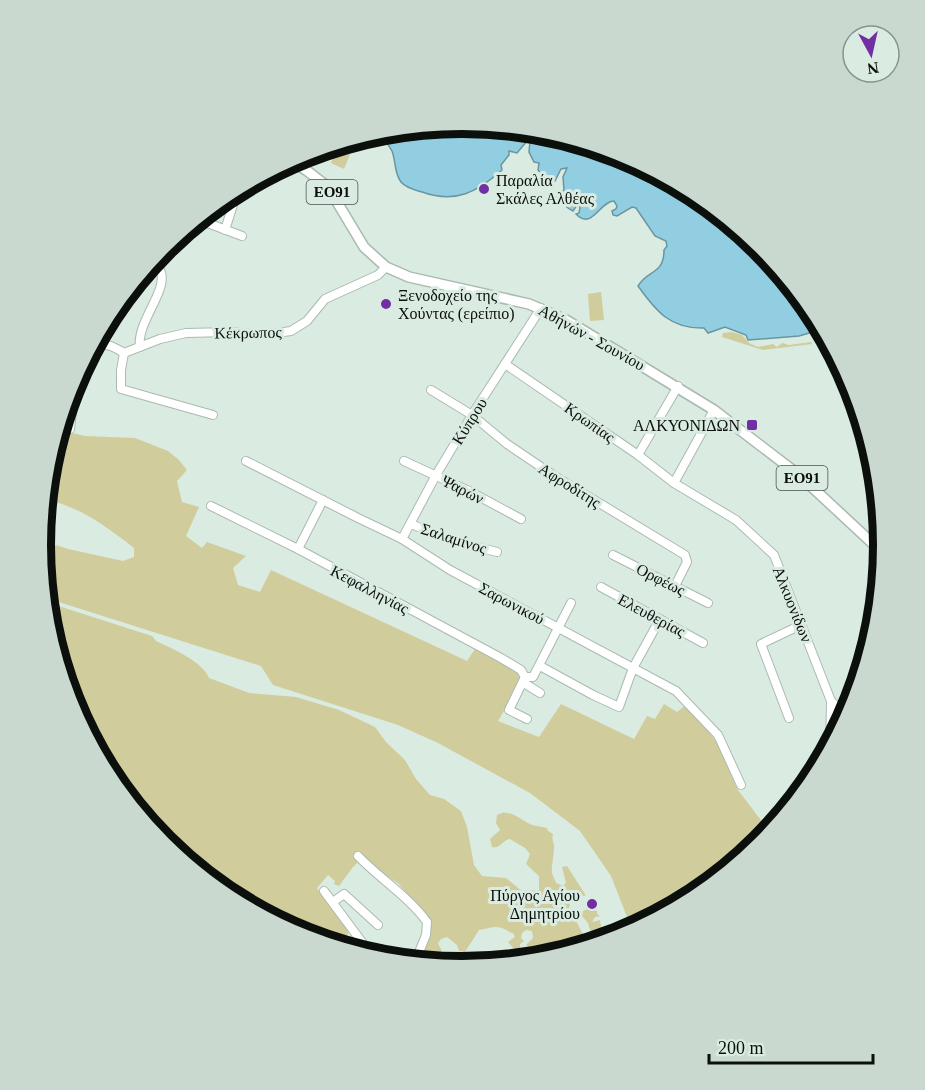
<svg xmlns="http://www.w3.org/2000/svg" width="925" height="1090" viewBox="0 0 925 1090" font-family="Georgia,serif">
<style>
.green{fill:#d1cc9b}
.water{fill:#92cee1;stroke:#6a95a1;stroke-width:1.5}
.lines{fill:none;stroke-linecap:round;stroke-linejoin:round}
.minor-casing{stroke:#aabab1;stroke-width:10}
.major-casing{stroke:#aabab1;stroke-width:12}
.minor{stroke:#fff;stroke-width:8}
.major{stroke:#fff;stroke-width:9}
.poi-dot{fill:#722fa3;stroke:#daebe1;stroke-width:2}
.labels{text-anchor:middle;stroke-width:6;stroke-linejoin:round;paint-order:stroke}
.shield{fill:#daebe1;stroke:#49524d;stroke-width:1.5}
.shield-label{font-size:15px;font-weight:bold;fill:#0b100d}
.poi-label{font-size:16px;fill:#0b100d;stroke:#daebe1;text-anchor:start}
.street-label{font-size:16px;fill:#0b100d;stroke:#daebe1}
.rim{fill:none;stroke:#0b100d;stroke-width:8}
</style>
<rect width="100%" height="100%" fill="#daebe1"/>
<g class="green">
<polygon points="350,140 355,142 344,169 331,163 340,143"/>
<polygon points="601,292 604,320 590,321 588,294"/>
<polygon points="732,332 742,335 749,343 758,347 773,344 777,347 782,343 789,345 811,342 812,344 763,350 722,337 723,333"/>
<path d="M59 430 85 436 135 438 168 451 179 460 187 470 177 481 182 502 199 507 186 536 202 548 207 542 246 556 233 568 238 585 260 592 271 570 467 661 475 649 518 672 520 683 498 721 539 737 561 704 634 739 647 716 655 719 664 704 677 712 686 705 716 741 738 790 770 832 761 844 697 896 625 934 627 917 611 876 580 831 530 793 438 743 398 725 273 685 261 666 46 598 41 540 68 549 123 561 134 557V548C106 526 80 507 45 499L49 462Z"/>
<path d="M46 602 152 636 156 641C173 649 202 661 209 678L249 693 296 697 339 710 375 727 386 742 405 760 416 779 430 795 444 799 461 811 467 827 474 865 482 876 506 878 522 891 539 890V876L526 864 530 854 525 848 510 839C502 840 501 849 492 847L490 839 500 830 496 823 497 815C511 808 520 820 532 825 537 826 542 827 547 828L548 831 553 834C551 841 555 842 554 849 554 854 551 868 552 873 553 877 555 879 556 883L563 886 566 883 562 867 567 866 585 894V896L577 895 575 899 571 900 569 908 584 936 590 940 588 942 601 940 600 935 596 939 593 937V933L590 930 588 923 582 916 583 911 588 909 597 911V914L600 916 595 917 592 922 600 920 601 927 608 926 607 934H611L612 936 609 939 548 958C539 954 533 963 523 959L522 955 535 951 526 945 533 938 532 931 526 930 522 933 521 938 524 941 520 944V949L515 950 508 942 515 937C511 929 515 936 508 931 496 924 492 928 479 930L465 952 459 951 457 945 447 937 441 939 438 943C441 950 447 959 439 965L425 949 423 912 398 883 373 867 363 857 353 867 339 886 334 884 335 881 328 875 317 888 328 905 332 904 349 929C346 938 347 944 354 951L301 935 228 896 164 843 111 779 72 706 49 627Z"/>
</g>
<path class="water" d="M463 123 545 131 624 155 697 194 761 247 814 311 823 329 799 336 748 340 746 335 725 327 708 333 704 328C670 329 656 311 638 286 648 269 664 275 664 250L667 246 666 241 655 236 636 208 632 207 617 216 613 215 612 211 616 209 617 206 614 201C600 201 592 231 576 214L579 213 580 207 577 205 573 211C565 207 561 203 557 196L564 190 563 177 567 168 561 169 555 181 551 180 549 182 538 170 539 163 534 162 529 152 530 141H527L517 153 509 151V155L501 165 502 170C477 192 456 204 422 192 415 190 406 188 401 182 394 173 396 161 392 151 388 144 383 138 379 132Z"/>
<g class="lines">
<defs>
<g id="minor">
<polyline points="197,219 242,236"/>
<polyline points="225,230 238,189"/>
<path d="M93 345C108 344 111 345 124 353L160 339 186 333 230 332 261 335 291 331 307 321 325 299 378 275 386 267"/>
<path d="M140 347C136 322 170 289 160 270L148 266"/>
<polyline points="124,353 121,370 121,389 213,415"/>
<polyline points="505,364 638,455 674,483 736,520 774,555 831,701 830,749"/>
<polyline points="431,390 472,415 507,444 553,475 685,555 687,562 675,586"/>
<polyline points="70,429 76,376"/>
<polyline points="638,455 678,386"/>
<polyline points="246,461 358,518 402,539 450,570 676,691 718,735 741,785"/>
<polyline points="404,461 469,491 521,519"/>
<polyline points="674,483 714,410"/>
<polyline points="211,506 298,549 501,658 521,670 525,677"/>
<polyline points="411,524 449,540 497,552"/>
<polyline points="402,539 436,475 472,415 541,308"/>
<polyline points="298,549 323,500"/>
<polyline points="613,555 708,603"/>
<polyline points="601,587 703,643"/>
<polyline points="865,638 876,630"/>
<polyline points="540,666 593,695 619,707 633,668 660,619"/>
<polyline points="525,677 533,677 571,603"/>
<polyline points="525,677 509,710 527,719"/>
<polyline points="524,683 540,693"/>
<polyline points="831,701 847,716"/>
<polyline points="789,718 761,644 801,625"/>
<path d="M358 856C380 879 408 896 427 922L426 935 415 962"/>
<polyline points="324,891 373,957"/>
<polyline points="333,902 344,894 378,925"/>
</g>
<polyline id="major" points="291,161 306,170 328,187 364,247 386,267 409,277 529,304 566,320 714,410 799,475 884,554"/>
</defs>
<use href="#minor" class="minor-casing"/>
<use href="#major" class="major-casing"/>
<use href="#minor" class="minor"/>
<use href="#major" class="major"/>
</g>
<g class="poi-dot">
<circle cx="484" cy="189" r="6"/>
<circle cx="386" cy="304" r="6"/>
<rect x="746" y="419" width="12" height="12" rx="3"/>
<circle cx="592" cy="904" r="6"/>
</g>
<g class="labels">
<g class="shield">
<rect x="306.5" y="180" width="51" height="24" rx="4.5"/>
<rect x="776.5" y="466" width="51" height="24" rx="4.5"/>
</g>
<g class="shield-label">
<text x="332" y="197">ΕΟ91</text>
<text x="802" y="483">ΕΟ91</text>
</g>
<g class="poi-label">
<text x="496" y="186">Παραλία<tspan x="496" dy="18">Σκάλες Αλθέας</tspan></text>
<text x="398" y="301">Ξενοδοχείο της<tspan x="398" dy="18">Χούντας (ερείπιο)</tspan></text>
<text x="740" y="431" text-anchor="end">ΑΛΚΥΟΝΙΔΩΝ</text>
<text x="580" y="901" text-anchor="end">Πύργος Αγίου<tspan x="580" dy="18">Δημητρίου</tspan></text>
</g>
<g class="street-label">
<text transform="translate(248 332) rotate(-1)" y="6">Κέκρωπος</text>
<text transform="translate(592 337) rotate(29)" y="6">Αθήνών - Σουνίου</text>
<text transform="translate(469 421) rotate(-58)" y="6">Κύπρου</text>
<text transform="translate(590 422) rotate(35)" y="6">Κρωπίας</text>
<text transform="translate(570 485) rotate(32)" y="6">Αφροδίτης</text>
<text transform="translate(463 489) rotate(27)" y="6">Ψαρών</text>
<text transform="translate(454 538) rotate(18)" y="6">Σαλαμίνος</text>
<text transform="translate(661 579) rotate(27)" y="6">Ορφέως</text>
<text transform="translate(370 589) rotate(28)" y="6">Κεφαλληνίας</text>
<text transform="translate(512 603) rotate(28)" y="6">Σαρωνικού</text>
<text transform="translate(793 604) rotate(68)" y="6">Αλκυονίδων</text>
<text transform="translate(652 615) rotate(28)" y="6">Ελευθερίας</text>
</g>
</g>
<path d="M0 0H925V1090H0ZM51 545a411 411 0 1 1 822 0a411 411 0 1 1-822 0Z" fill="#c9d9d0" fill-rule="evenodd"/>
<path class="rim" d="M51 545a411 411 0 1 1 822 0a411 411 0 1 1-822 0Z"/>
<g transform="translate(871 54) rotate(172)"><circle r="28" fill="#daebe1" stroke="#87938c" stroke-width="1.5"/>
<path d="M0-4.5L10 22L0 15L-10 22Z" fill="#722fa3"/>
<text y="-9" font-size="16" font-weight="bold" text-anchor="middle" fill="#0b100d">N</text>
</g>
<path d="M709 1054v9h164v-9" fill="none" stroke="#0b100d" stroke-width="3"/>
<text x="718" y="1054" font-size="18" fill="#0b100d" stroke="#daebe1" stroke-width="4.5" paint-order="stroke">200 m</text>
</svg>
